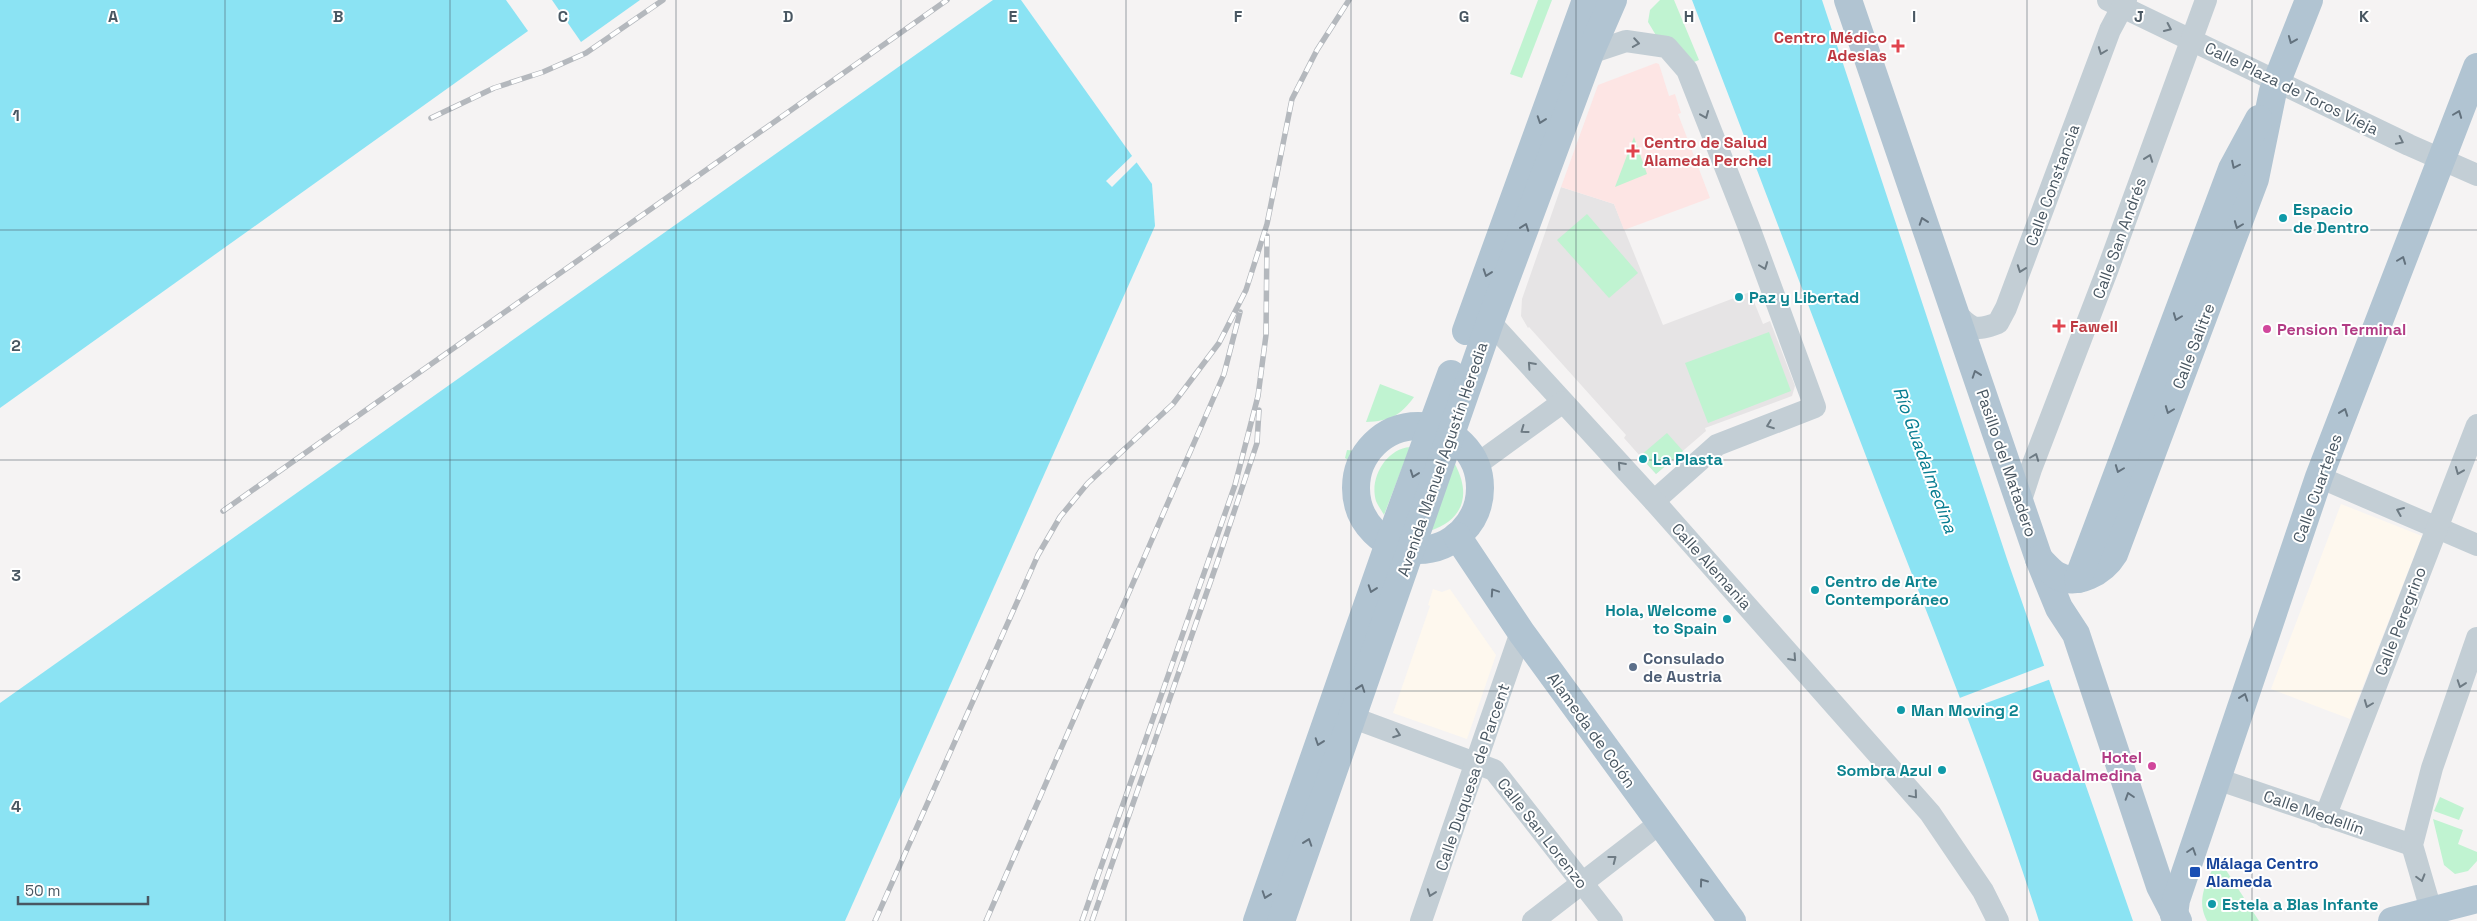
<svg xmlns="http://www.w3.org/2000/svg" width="2477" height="921" viewBox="0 0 2477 921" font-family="'Space Grotesk',sans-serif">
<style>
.commercial{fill:#fef8ee}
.education{fill:#e6e4e5}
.medical{fill:#fde5e4}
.green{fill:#c0f3d1}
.water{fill:#8be3f3}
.pier{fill:#f5f3f3}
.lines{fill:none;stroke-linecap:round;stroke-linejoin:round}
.minor{stroke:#c3ced5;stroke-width:22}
.major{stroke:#b1c4d2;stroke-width:28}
.rail-casing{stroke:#b4b8bd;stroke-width:5.5}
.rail{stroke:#fff;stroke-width:4;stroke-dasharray:11;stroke-linecap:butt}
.oneway{stroke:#6e7b84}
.oneway2{stroke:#63727e}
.grid{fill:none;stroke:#495762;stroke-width:1;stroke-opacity:0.55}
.health-dot{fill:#e0444e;stroke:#fff;stroke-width:2}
.culture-dot{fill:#0f9aa8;stroke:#fff;stroke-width:2}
.hotel-dot{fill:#d1479c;stroke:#fff;stroke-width:2}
.service-dot{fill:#5c6f8a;stroke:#fff;stroke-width:2}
.transit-dot{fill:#1a4fb4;stroke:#fff;stroke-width:2}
.labels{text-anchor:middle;stroke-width:4;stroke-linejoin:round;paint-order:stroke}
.health-label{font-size:16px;font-weight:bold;fill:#be3a42;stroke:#fff;text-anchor:start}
.street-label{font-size:16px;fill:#495762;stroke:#fff}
.culture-label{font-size:16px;font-weight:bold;fill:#0d838f;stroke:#fff;text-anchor:start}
.hotel-label{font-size:16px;font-weight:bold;fill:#b23c85;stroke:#fff;text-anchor:start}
.service-label{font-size:16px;font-weight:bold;fill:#4e5e75;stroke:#fff;text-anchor:start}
.transit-label{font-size:16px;font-weight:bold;fill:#164399;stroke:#fff;text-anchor:start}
.water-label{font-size:18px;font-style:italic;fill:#067c90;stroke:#fff}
.grid-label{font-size:16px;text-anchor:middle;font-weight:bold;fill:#495762;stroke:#fff;stroke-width:4;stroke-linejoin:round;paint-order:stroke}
</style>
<rect width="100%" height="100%" fill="#f5f3f3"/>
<g class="commercial">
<polygon points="2341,504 2422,536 2350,719 2271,689"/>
<polygon points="1433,589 1442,592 1450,589 1496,655 1467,739 1393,713 1430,606 1428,605"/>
</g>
<polygon class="education" points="1561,187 1614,204 1663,325 1750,292 1763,324 1770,321 1795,386 1792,396 1705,428 1706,431 1656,474 1624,438 1626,435 1529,327 1528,328 1521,316 1522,299"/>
<polygon class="medical" points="1656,63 1659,64 1669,96 1675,94 1681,113 1678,114 1710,198 1624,230 1614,204 1561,187 1598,85"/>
<g class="green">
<polygon points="1538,0 1552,0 1522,78 1510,74"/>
<polygon points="1660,0 1674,0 1699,60 1694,62 1657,37 1648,22 1650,10"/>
<polygon points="1634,137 1647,174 1615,187"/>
<polygon points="1587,214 1638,273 1609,298 1557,240"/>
<polygon points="1769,332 1791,391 1708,423 1685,363"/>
<path d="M1380 384 1414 397C1400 416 1390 421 1366 422Z"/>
<polygon points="1667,433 1683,451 1656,474 1640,456"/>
<path d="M1410 447 1384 515C1382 511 1378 506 1376 501 1369 478 1386 449 1410 447Z"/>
<polygon points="1347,450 1365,452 1357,466 1345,458"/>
<path d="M1455 464C1471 495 1464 519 1430 531Z"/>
<polygon points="2440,797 2464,808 2459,820 2434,811"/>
<polygon points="2433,819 2463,830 2458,844 2477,852 2477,861 2468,871 2455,874 2444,865"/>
<path d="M2216 865 2224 867 2259 921H2207C2197 902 2204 887 2213 868Z"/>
</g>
<g class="water">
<polygon points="0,0 506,0 528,31 0,408"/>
<polygon points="552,0 640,0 581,42"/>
<polygon points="993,0 1021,0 1152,184 1155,226 845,921 0,921 0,703"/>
<path d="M1692 0H1822L2007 559 2133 921H2039C1992 775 1935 633 1879 490 1816 327 1755 163 1692 0Z"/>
</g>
<g class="pier">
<polygon points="1134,154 1139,160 1112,187 1106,181"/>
<polygon points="2046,665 2051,679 1962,712 1957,699"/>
</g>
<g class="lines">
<g class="minor">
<polyline points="2108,0 2409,145 2477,175"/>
<polyline points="1590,53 1626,41 1667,47 1687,70 1750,230 1815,407 1717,445 1654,501"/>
<path d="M1954 311C1971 329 1975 332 1998 323L2006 308 2110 30 2126 0"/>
<polyline points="1490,322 1654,501 1930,813 1983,891 1998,921"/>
<polyline points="1476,465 1563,402"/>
<polyline points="2319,477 2477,545"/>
<polyline points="2020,503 2031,469 2107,271 2206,0"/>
<polyline points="1351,717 1494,770 1612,921"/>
<polyline points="2217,779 2412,845"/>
<polyline points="2325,817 2477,425"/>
<polyline points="2431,910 2412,845 2432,768 2477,638"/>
<polyline points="1421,921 1521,632"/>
<polyline points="1533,921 1660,823"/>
</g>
<g class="major">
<polyline points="1848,0 2039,559 2059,608 2076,634 2160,886 2178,921"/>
<polyline points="2277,81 2309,0"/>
<polyline points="1466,331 1586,0"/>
<circle cx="1418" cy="488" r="62"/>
<polyline points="1457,536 1521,632 1732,921"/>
<path d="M2039 559C2044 564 2050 571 2056 575 2077 587 2103 572 2114 554L2255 179 2273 91"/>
<polyline points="2078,579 2232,169 2259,119"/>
<polyline points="2174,915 2176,900 2319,477 2477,67"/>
<polyline points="1257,921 1389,543 1451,374"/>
<polyline points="1281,921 1490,322 1590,53 1613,0"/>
<polyline points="2392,921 2477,899"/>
</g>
<defs>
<g id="rail">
<polyline points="431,118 494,88 543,72 586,53 663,0"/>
<polyline points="223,511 947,0"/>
<polyline points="875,921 1038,555 1060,517 1088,483 1173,404 1219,343 1246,290 1267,224 1292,99 1317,50 1349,0"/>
<polyline points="986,921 1224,374 1240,312"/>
<polyline points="1082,921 1235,485 1258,396 1266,335 1267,236"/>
<polyline points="1092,921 1217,563 1257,443 1259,410"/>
</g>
</defs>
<use href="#rail" class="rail-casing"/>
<use href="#rail" class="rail"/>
</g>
<defs><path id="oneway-chevron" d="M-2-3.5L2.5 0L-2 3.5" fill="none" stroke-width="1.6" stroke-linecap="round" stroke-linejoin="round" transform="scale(1.25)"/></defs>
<g class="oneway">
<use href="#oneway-chevron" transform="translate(2168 28) rotate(25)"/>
<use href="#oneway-chevron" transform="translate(1636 43) rotate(9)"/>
<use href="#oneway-chevron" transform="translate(2102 51) rotate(111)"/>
<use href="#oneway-chevron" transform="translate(1705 115) rotate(68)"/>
<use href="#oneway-chevron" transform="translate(2400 141) rotate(26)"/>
<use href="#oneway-chevron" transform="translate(2149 158) rotate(-70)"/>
<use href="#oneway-chevron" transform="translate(1764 266) rotate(69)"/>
<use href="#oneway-chevron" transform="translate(2021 269) rotate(110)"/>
<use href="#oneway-chevron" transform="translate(1531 365) rotate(-132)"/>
<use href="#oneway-chevron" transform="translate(1770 425) rotate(159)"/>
<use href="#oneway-chevron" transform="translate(1524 430) rotate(144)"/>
<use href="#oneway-chevron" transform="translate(2035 457) rotate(-69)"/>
<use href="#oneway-chevron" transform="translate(1621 465) rotate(-132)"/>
<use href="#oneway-chevron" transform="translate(2459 471) rotate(112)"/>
<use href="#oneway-chevron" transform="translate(2400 511) rotate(-157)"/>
<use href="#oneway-chevron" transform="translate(1793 658) rotate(48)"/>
<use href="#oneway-chevron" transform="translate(2461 684) rotate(109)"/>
<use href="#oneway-chevron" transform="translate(2368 704) rotate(111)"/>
<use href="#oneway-chevron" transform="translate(1397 734) rotate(20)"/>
<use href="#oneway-chevron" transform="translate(1914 795) rotate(50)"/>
<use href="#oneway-chevron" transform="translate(1613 859) rotate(-38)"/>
<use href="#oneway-chevron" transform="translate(2421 878) rotate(74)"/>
<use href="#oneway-chevron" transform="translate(1431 893) rotate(110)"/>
</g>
<g class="oneway2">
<use href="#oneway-chevron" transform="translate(2292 40) rotate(112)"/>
<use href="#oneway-chevron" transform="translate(2458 114) rotate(-69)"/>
<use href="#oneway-chevron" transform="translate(1541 120) rotate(109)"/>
<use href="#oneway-chevron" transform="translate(2235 165) rotate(116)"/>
<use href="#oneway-chevron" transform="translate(1923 221) rotate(-109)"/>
<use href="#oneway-chevron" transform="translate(2238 225) rotate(111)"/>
<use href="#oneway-chevron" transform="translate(1525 227) rotate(-70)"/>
<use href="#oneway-chevron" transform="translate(2402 260) rotate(-69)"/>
<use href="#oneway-chevron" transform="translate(1487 273) rotate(109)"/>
<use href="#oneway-chevron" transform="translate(2177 317) rotate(111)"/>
<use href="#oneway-chevron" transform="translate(1976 374) rotate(-109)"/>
<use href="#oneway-chevron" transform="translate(2169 410) rotate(111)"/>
<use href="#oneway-chevron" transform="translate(2344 412) rotate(-70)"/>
<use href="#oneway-chevron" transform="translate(2119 469) rotate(111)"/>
<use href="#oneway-chevron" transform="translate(1414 474) rotate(110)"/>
<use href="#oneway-chevron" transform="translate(1372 589) rotate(109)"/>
<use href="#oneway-chevron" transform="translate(1494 592) rotate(-124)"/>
<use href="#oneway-chevron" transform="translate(1361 688) rotate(-71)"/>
<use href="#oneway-chevron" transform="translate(2244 697) rotate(-71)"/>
<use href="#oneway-chevron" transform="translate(1319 742) rotate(109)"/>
<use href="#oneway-chevron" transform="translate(2129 796) rotate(-108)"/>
<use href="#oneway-chevron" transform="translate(1308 842) rotate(-71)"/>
<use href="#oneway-chevron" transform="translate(2192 851) rotate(-72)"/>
<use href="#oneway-chevron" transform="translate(1703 882) rotate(-126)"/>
<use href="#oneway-chevron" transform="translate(1266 895) rotate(109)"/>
</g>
<path class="grid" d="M225 0V921M450 0V921M676 0V921M901 0V921M1126 0V921M1351 0V921M1576 0V921M1801 0V921M2027 0V921M2252 0V921M0 230H2477M0 460H2477M0 691H2477"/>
<g class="health-dot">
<path d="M1895.5 38.5h5v5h5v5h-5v5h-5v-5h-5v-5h5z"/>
<path d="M1630.5 143.5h5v5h5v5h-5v5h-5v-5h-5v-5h5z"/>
<path d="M2056.5 318.5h5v5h5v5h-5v5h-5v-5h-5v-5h5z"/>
</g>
<g class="culture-dot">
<circle cx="2283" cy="218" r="5"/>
<circle cx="1739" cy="297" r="5"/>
<circle cx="1643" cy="459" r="5"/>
<circle cx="1815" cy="590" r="5"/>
<circle cx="1727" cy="619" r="5"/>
<circle cx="1901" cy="710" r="5"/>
<circle cx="1942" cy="770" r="5"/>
<circle cx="2212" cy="904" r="5"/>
</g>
<g class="hotel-dot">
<circle cx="2267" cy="329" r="5"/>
<circle cx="2152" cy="766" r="5"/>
</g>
<circle class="service-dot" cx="1633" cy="667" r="5"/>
<rect class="transit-dot" x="2189" y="866" width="12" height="12" rx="2.5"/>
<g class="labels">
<g class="health-label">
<text x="1887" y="43" text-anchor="end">Centro Médico<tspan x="1887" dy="18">Adeslas</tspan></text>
<text x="1644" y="148">Centro de Salud<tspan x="1644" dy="18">Alameda Perchel</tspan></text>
<text x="2070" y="332">Fawell</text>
</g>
<g class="street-label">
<text transform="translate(2292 88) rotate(26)" y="6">Calle Plaza de Toros Vieja</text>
<text transform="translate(2052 185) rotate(-70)" y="6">Calle Constancia</text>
<text transform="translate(2119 238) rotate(-70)" y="6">Calle San Andrés</text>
<text transform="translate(2193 346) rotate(-69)" y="6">Calle Salitre</text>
<text transform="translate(1442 459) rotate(-71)" y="6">Avenida Manuel Agustín Heredia</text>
<text transform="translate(2007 463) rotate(71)" y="6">Pasillo del Matadero</text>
<text transform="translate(2317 488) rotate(-70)" y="6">Calle Cuarteles</text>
<text transform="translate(1712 566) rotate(48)" y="6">Calle Alemania</text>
<text transform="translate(2400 621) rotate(-69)" y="6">Calle Peregrino</text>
<text transform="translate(1592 730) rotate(54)" y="6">Alameda de Colón</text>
<text transform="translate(1472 777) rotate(-71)" y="6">Calle Duquesa de Parcent</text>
<text transform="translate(2314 812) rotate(19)" y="6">Calle Medellín</text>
<text transform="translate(1543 833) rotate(52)" y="6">Calle San Lorenzo</text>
</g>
<g class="culture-label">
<text x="2293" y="215">Espacio<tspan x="2293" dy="18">de Dentro</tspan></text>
<text x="1749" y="303">Paz y Libertad</text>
<text x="1653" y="465">La Plasta</text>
<text x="1825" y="587">Centro de Arte<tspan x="1825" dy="18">Contemporáneo</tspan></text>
<text x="1717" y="616" text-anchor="end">Hola, Welcome<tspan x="1717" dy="18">to Spain</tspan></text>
<text x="1911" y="716">Man Moving 2</text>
<text x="1932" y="776" text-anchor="end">Sombra Azul</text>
<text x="2222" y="910">Estela a Blas Infante</text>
</g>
<g class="hotel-label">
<text x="2277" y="335">Pension Terminal</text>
<text x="2142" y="763" text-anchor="end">Hotel<tspan x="2142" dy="18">Guadalmedina</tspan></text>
</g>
<g class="service-label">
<text x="1643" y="664">Consulado<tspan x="1643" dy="18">de Austria</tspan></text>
</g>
<g class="transit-label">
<text x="2206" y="869">Málaga Centro<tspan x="2206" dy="18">Alameda</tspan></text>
</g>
<g class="water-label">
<text transform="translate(1925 460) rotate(70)" y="6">Río Guadalmedina</text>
</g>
</g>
<g class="grid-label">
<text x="113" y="22">A</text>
<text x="338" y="22">B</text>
<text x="563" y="22">C</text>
<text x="788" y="22">D</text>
<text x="1013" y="22">E</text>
<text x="1238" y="22">F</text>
<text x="1464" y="22">G</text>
<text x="1689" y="22">H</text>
<text x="1914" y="22">I</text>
<text x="2139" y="22">J</text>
<text x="2364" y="22">K</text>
<text x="16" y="121">1</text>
<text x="16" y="351">2</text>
<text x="16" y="581">3</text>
<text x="16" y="812">4</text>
</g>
<path d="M18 896v8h130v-8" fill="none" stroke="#495762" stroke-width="2.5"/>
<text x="25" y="896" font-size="15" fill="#495762" stroke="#ffffff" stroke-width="4" paint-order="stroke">50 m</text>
</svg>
